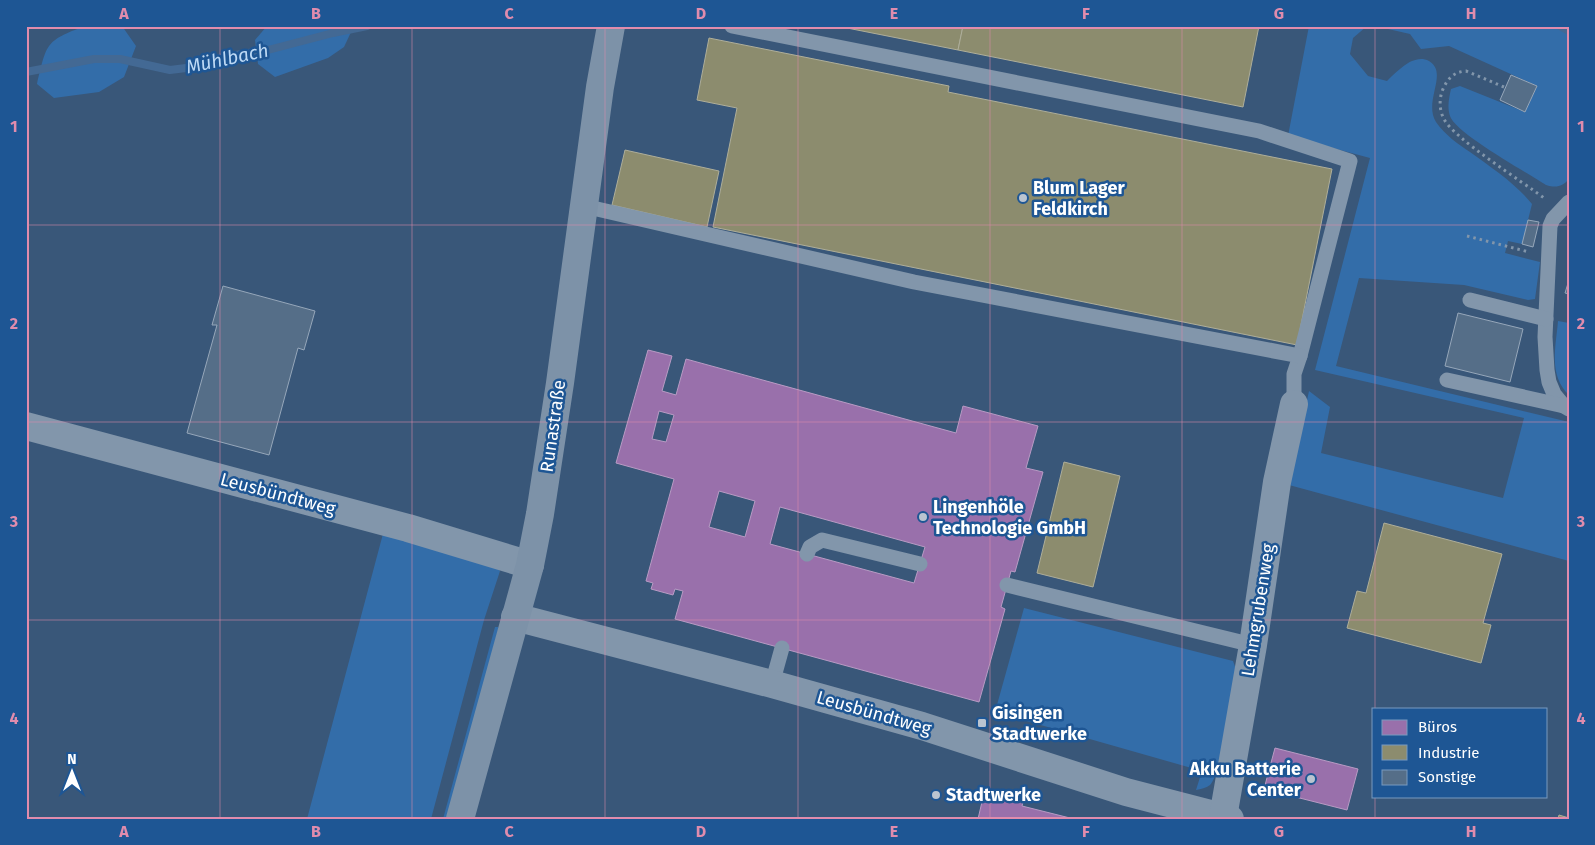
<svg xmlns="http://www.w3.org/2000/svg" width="1595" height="845" viewBox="0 0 1595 845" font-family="'Fira Sans',sans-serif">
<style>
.green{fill:#336da9}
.offices{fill:#9970ab;stroke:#b89bc4;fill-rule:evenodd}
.industry{fill:#8c8c6e;stroke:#aeae9a}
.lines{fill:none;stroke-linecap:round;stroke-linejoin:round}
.stream{stroke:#436994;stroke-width:8}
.building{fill:#556e88;stroke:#96a7ba}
.path{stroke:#8296ab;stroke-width:3;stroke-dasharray:2.5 4;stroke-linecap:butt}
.lane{stroke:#8296ab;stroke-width:15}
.street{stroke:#8296ab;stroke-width:28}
.secondary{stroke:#7d92a8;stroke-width:28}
.grid{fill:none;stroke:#e08cad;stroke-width:1;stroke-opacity:0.55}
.poi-dot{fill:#bac4d0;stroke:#1e5694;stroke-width:2}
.labels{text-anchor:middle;stroke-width:5;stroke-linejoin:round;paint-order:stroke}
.poi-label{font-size:18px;font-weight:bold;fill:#fff;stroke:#1e5694;text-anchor:start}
.street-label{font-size:18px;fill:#fff;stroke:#1e5694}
.water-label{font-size:19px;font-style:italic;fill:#bdd9f5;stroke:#1e5694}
.neatline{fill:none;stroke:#e08cad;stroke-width:2}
.grid-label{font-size:16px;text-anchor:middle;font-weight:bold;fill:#e08cad}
</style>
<rect width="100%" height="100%" fill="#395779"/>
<g class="green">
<path d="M85 26H122L136 46 124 77 99 92 54 98 37 84C47 43 45 41 85 26Z"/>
<polygon points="267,26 351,26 352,30 344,47 328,58 275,77 258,64 255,40"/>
<path d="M1309 26H1367L1353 38 1350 54 1368 76 1387 81C1397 72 1413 53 1429 61 1449 73 1423 101 1436 122 1445 135 1458 144 1470 152 1492 168 1515 183 1532 204L1522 244 1508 241 1505 253 1540 262 1535 299 1528 300 1464 285 1359 278 1336 366 1569 422V561L1289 485 1309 391 1330 407 1321 453 1503 498 1524 418 1315 370 1370 158 1288 136Z"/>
<path d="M1375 26H1569V179C1562 187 1556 188 1546 185 1528 173 1455 133 1450 116 1447 107 1449 98 1451 89L1460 86 1525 112 1537 86 1449 46 1421 49 1410 34Z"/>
<path d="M1558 321 1569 323V395C1548 375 1556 346 1558 321Z"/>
<polygon points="384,530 496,565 500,571 484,620 431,819 307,819"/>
<path d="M1024 608 1233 661 1237 672C1233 693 1222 772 1210 785 1206 788 1201 789 1196 790L1202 771 995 712Z"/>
<polygon points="495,627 498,627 498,630 448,819 443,819"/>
</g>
<g class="offices">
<path d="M648 350 672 356 662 391 676 395 686 359 956 433 963 406 1038 426 1026 468 1043 472 1015 572 1011 571 1001 607 1005 609 979 702 675 619 683 591 675 589 673 595 651 589 653 583 646 581 674 479 616 463ZM659 411 674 415 666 442 652 439ZM719 491 755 501 745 537 709 527ZM780 507 925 547 914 583 770 544Z"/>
<polygon points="1275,748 1358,769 1347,810 1264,789"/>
<polygon points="985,789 1024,798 1022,806 1074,819 978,819"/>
</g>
<g class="industry">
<polygon points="837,26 963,26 958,50"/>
<polygon points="963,26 1259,26 1243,107 958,50"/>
<polygon points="709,38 949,86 948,92 1332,169 1297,345 713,227 737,108 697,100"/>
<polygon points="625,150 719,171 707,227 612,205"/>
<polygon points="1064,462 1120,476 1093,587 1037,573"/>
<polygon points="1384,523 1502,554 1483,623 1491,625 1481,663 1347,628 1357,591 1366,593"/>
<polygon points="1559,815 1569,818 1569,819 1558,819"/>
</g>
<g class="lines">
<g class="stream">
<polyline points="1560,26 1569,31"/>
<polyline points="26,72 94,59 120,59 170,70 194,67 222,57 268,50 333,33 367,26"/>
</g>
</g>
<g class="building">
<polygon points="1511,75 1537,86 1525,112 1500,100"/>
<polygon points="1528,220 1539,222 1533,247 1522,244"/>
<polygon points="1569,280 1569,294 1565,293"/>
<polygon points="223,286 315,311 304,350 298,348 269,455 187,433 217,325 212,325"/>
<polygon points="1458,313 1523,329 1510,382 1445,366"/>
</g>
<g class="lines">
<g class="path">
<path d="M1504 87 1466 71C1454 72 1448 78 1443 89 1439 98 1439 110 1444 119 1453 138 1523 182 1544 198"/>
<polyline points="1467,236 1529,252"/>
</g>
<g class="lane">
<polyline points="732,26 1259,131 1350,161 1300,356 1294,374 1294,404"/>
<polyline points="1569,202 1553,219 1550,226 1545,337 1547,370 1549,382 1554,394 1564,406 1569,409"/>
<polyline points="584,206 914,282 1300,356"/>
<polyline points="1470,300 1546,319"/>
<polyline points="1447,380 1564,406"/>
<polyline points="807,554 810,547 822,540 920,564"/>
<polyline points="1007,585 1253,645"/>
<polyline points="772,684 782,648"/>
</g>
<g class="street">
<polyline points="26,426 408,528 530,565"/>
<polyline points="515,617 772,684 922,726 1126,792 1230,819"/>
<polyline points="1223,817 1253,645 1277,482 1294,404"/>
</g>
<polyline class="secondary" points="460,819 530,565 540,514 560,383 600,87 611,26"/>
</g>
<path class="grid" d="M220 26V819M412 26V819M605 26V819M798 26V819M990 26V819M1182 26V819M1375 26V709M26 225H1569M26 422H1569M26 620H1569M1375 796V819"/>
<g class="poi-dot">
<circle cx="1023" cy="198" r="5"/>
<circle cx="923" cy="517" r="5"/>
<rect x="977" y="718" width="10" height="10" rx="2.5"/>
<circle cx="1311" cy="779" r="5"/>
<circle cx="936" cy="795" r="5"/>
</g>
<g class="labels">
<g class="poi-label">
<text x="1033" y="194">Blum Lager<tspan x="1033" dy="21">Feldkirch</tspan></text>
<text x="933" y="513">Lingenhöle<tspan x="933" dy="21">Technologie GmbH</tspan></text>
<text x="992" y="719">Gisingen<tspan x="992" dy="21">Stadtwerke</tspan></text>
<text x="1301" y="775" text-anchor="end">Akku Batterie<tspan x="1301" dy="21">Center</tspan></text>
<text x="946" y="801">Stadtwerke</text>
</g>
<g class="street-label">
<text transform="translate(553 426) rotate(-82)" y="6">Runastraße</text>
<text transform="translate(278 494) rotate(15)" y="6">Leusbündtweg</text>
<text transform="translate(1258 610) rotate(-81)" y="6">Lehmgrubenweg</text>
<text transform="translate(874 713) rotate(16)" y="6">Leusbündtweg</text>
</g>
<g class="water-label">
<text transform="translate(227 58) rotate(-12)" y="7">Mühlbach</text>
</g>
</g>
<rect width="1595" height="845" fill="none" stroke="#1e5694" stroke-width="55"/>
<rect x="1372" y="708" width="175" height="90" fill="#1e5694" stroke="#789abf"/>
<rect x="1382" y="720" width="25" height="15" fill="#9970ab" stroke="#789abf"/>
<text x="1418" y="732" font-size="15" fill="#ffffff">Büros</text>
<rect x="1382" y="745" width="25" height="15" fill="#8c8c6e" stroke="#789abf"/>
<text x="1418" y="758" font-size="15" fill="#ffffff">Industrie</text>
<rect x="1382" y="770" width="25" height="15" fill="#556e88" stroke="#789abf"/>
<text x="1418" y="782" font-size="15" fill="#ffffff">Sonstige</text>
<g transform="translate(72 772)" stroke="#1e5694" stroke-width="4" paint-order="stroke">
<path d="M0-4L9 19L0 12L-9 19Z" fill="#ffffff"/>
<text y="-8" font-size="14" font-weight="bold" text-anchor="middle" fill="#ffffff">N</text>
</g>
<rect x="28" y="28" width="1540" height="790" class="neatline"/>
<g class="grid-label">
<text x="124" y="19">A</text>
<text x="316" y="19">B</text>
<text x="509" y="19">C</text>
<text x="701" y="19">D</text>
<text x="894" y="19">E</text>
<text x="1086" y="19">F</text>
<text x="1279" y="19">G</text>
<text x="1471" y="19">H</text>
<text x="14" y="132">1</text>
<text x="1581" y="132">1</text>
<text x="14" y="329">2</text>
<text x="1581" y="329">2</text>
<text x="14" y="527">3</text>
<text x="1581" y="527">3</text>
<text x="14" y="724">4</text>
<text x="1581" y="724">4</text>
<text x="124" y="837">A</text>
<text x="316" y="837">B</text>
<text x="509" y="837">C</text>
<text x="701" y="837">D</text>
<text x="894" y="837">E</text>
<text x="1086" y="837">F</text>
<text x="1279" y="837">G</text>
<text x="1471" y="837">H</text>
</g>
</svg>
